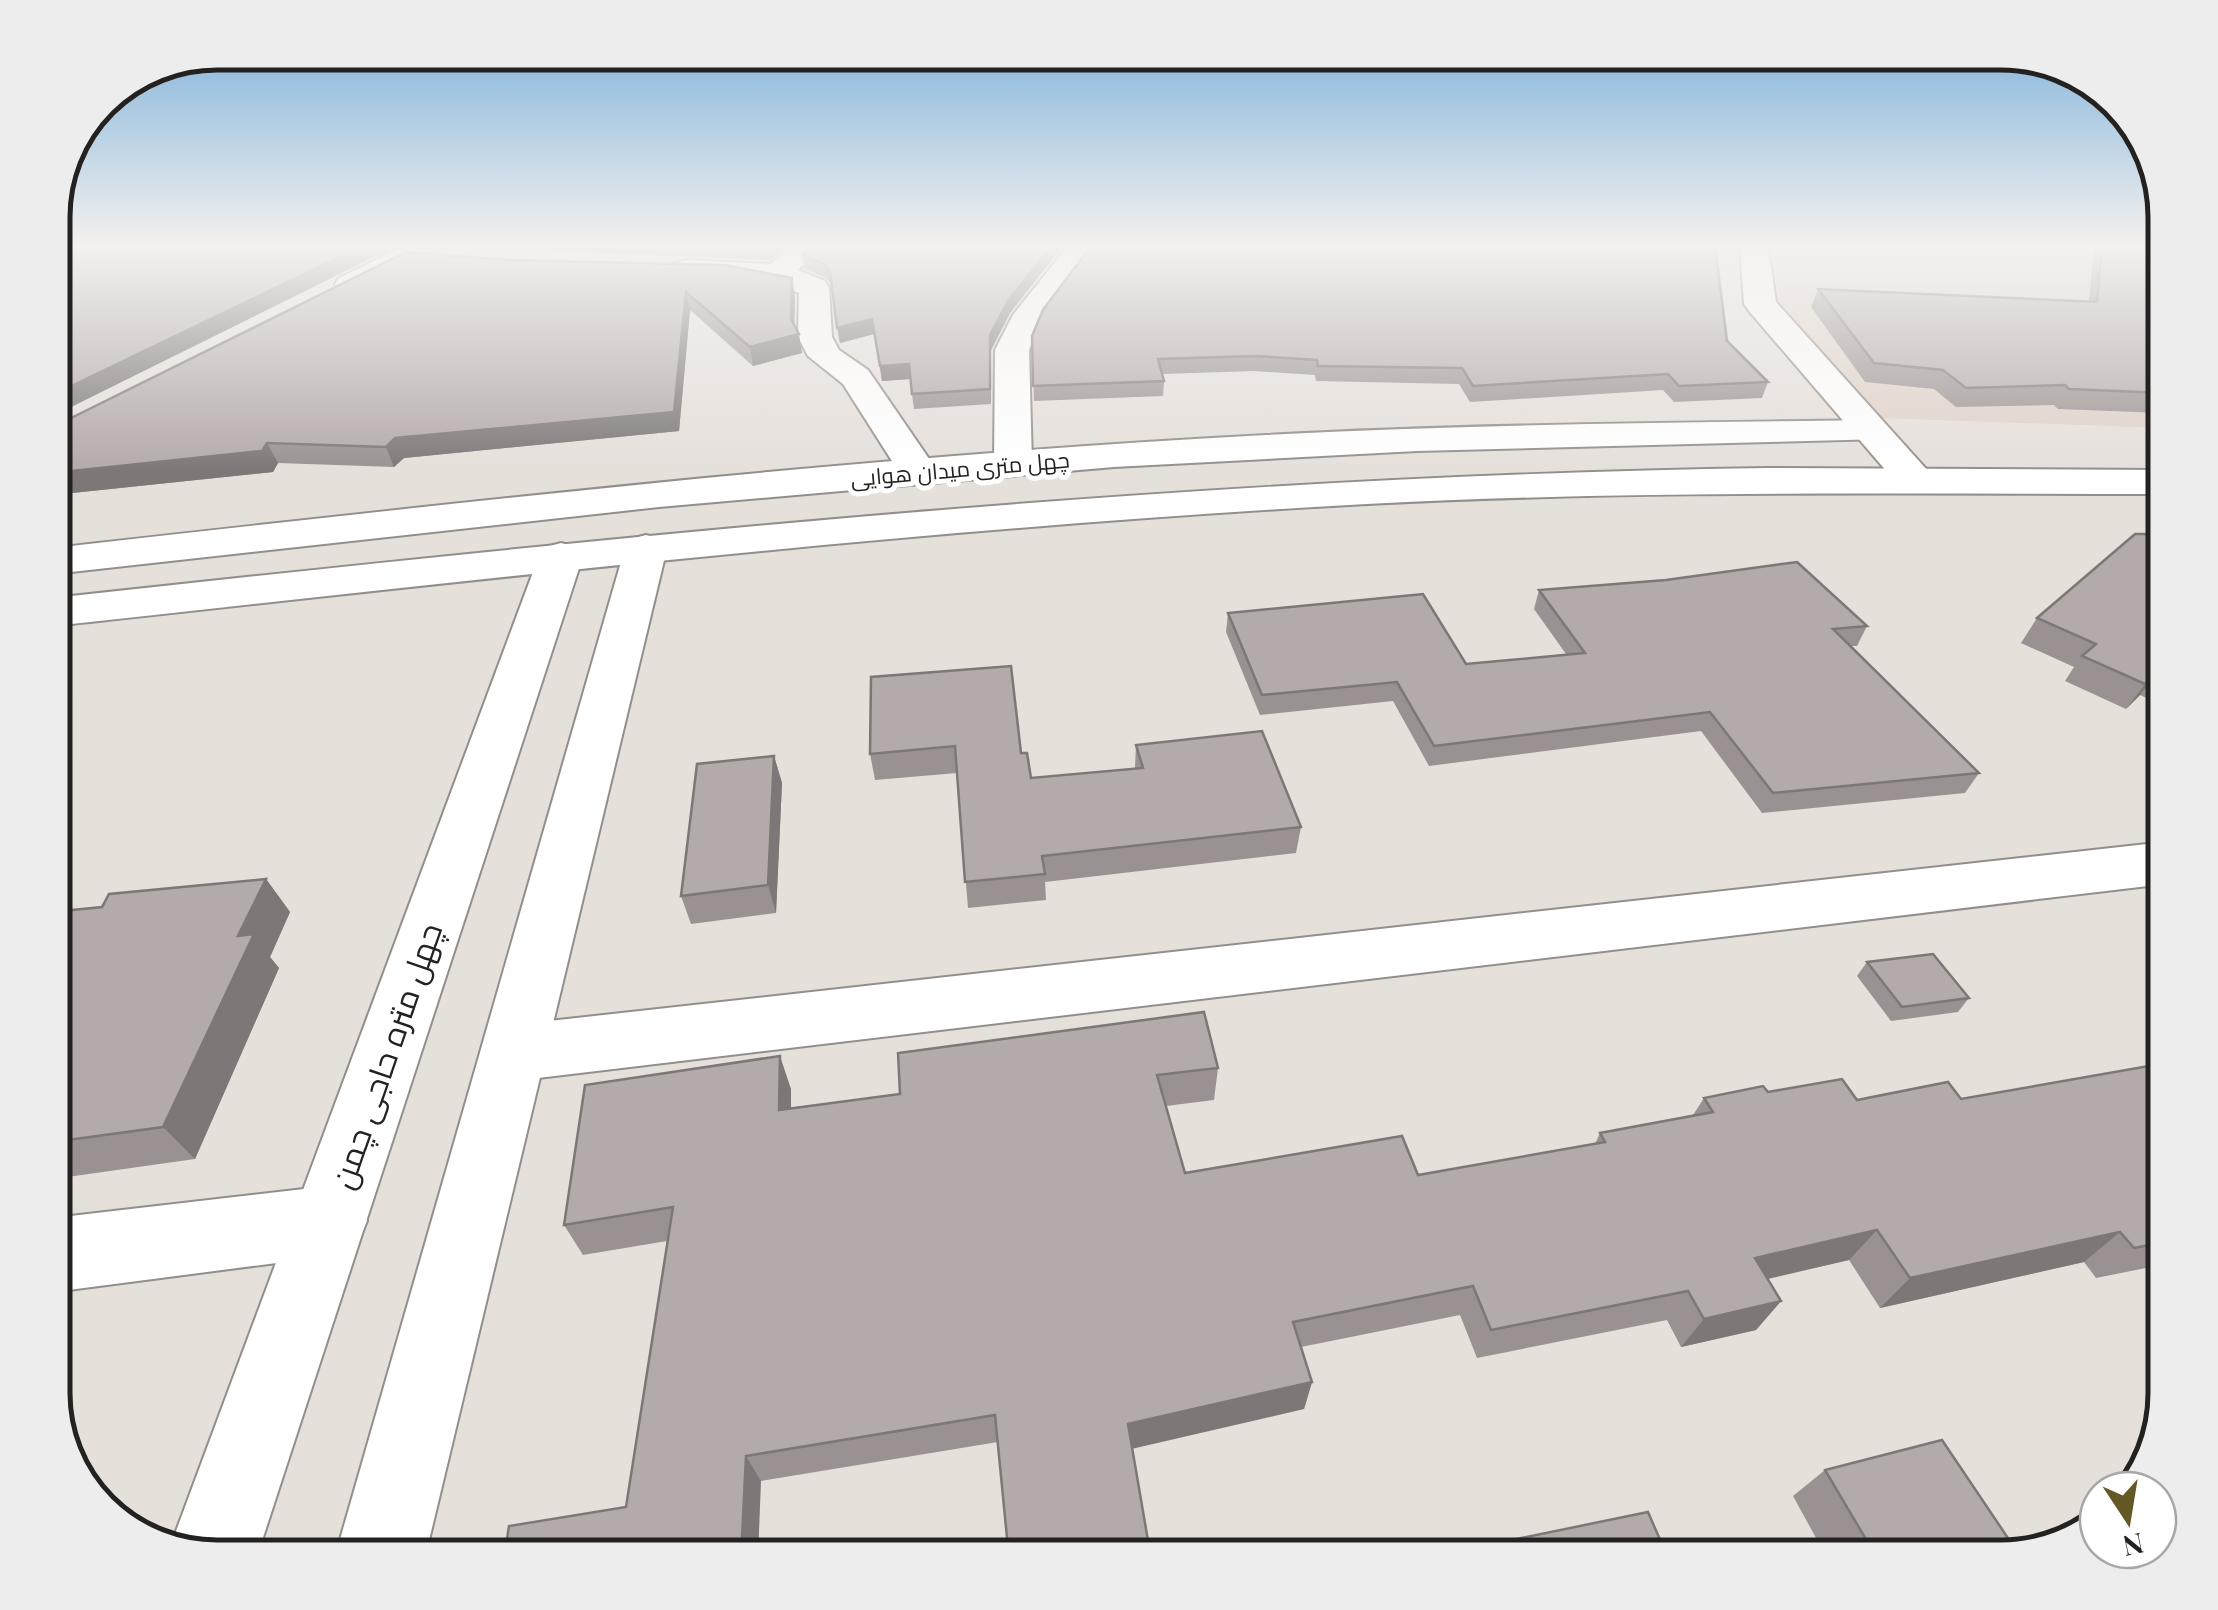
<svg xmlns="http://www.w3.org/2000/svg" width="2218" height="1610" viewBox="0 0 2218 1610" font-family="'Playfair Display',Cairo,serif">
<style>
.built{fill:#dfd2c9}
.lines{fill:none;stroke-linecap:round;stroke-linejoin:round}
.street-casing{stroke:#948e8a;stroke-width:4}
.secondary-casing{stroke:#948e8a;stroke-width:4}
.primary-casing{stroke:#948e8a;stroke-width:4}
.street{fill:#fff;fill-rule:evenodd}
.secondary{fill:#fff;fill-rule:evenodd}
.primary{fill:#fff;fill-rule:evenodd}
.wall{fill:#9a9292}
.shaded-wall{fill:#7d7777}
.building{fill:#b3aaaa;stroke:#7d7777;stroke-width:2.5}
.labels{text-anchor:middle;stroke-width:10;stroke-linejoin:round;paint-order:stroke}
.far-street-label{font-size:22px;fill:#242220;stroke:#fff}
.near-street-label{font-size:32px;fill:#242220;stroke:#fff}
.rim{fill:none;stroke:#242220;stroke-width:5}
</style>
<rect width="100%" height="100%" fill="#e6e0db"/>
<polygon class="built" points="1774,246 2165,246 2165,428 1878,418 1778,300"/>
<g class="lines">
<defs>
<g id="street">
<polygon points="404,246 441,246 437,252 361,290 339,290 335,284 339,278"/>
<polygon points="790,246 821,246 798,270 825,281 829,288 832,337 839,350 868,370 938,472 932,480 918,484 904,480 843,384 808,356 798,337 799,293 773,282 686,278 675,275 671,269 675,263 686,260 771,264"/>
<polygon points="1068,246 1097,246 1040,323 1029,350 1032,464 1027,472 1013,476 999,472 994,464 995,350 1013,315"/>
<polygon points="1740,246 1768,246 1776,302 1928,471 1934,479 1928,487 1914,491 1900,487 1749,311 1744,304"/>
<polygon points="2165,842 2165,884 513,1081 489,1073 480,1053 489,1033 513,1025"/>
<polygon points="330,1186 356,1196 367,1221 356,1246 330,1256 53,1292 53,1218"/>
</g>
<g id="secondary">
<polygon points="646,535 661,539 667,548 425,1557 335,1557 625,548 631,539"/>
<polygon points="561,543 576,547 583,556 257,1556 216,1557 172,1542 539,556 546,547"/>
</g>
<g id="primary">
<path d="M1871 420 1884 423 1890 431 1884 439 1417 451 1114 467 659 507 53 574V548C457 503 861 456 1266 435 1468 424 1669 423 1871 420Z"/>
<path d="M1766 468 2165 470V494C1899 494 1633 490 1367 504 928 528 490 578 53 626V598C623 536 1192 476 1766 468Z"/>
</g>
</defs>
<use href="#street" class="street-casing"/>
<use href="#secondary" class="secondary-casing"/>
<use href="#primary" class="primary-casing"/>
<use href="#street" class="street"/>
<use href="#secondary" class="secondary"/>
<use href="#primary" class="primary"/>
</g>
<g class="wall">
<polygon points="444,246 785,246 770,260"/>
<polygon points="2094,246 2166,246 2166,409 2163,413 2058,409 2054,405 1956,407 1934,389 1865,382 1811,307 1818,289 2089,301"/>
<polygon points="406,252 795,296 794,326 802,353 753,366 690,310 679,431 404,458 394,467 278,463 273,472 53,495"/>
<polygon points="802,255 1010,313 991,350 991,404 914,409 910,379 882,381 874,334 840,343 832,285 826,278 805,269"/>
<polygon points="1032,336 1727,341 1768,382 1762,398 1674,402 1663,390 1470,402 1459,384 1316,381 1315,375 1254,371 1162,374 1164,381 1163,396 1034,401"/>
<polygon points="2166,534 2166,707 2140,695 2126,709 2065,681 2074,667 2021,643 2037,618"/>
<polygon points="1539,590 1867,626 1857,646 1850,646 1979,773 1965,793 1762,813 1701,731 1429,766 1393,701 1260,715 1226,632 1228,613 1466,664 1566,654 1534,609"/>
<polygon points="871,677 1021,753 1031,778 1135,768 1136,745 1301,827 1296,853 1045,882 1046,900 968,908 957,773 875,780 870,754"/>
<polygon points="774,756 782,783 776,913 691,924 681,896"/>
<polygon points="266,879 290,912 270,957 279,968 195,1159 53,1179 53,912 102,907"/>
<polygon points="1867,962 1969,998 1958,1012 1891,1021 1857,976"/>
<polygon points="2166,1063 2166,1264 2096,1278 2084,1262 1880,1308 1849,1260 1768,1279 1781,1301 1756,1330 1681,1347 1667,1320 1477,1358 1460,1315 1301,1347 1312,1382 1304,1409 998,1442 761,1481 626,1507 667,1241 583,1255 564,1225 791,1089 791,1108 1218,1068 1214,1100 1166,1106 1185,1173 1418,1175 1595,1144 1600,1133 1693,1115 1704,1098 1768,1092 1857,1100 1961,1099"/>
<polygon points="1825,1470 2001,1558 1827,1558 1793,1496"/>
</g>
<g class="shaded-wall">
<polygon points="362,246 396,246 53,416 53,395"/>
<polygon points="767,246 785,246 770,260"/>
<polygon points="1052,246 1063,246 1010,313 991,350 991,404 990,335 1009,299"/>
<polygon points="792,278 795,296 794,336 799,334 802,353 753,366 750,347"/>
<polygon points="686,292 690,310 679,431 404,458 394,467 386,447 395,438"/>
<polygon points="872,319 874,334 840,343 837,328"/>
<polygon points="909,364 910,379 882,381 880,366"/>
<polygon points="267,443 278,463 273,472 53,495 53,473"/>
<polygon points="2159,670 2140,695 2126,709 2145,684"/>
<polygon points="774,756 782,783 776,913 768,885"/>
<polygon points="266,879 290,912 270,957 279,968 195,1159 163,1127 238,936"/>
<polygon points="780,1056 791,1089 791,1142 779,1110"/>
<polygon points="1877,1230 1849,1260 1731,1287 1755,1258"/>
<polygon points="2120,1232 2084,1262 1880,1308 1910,1278"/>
<polygon points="1781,1301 1756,1330 1681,1347 1704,1319"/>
<polygon points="1312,1382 1304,1409 1127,1450 1128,1424"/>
<polygon points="746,1456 761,1481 758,1558 741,1558"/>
</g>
<g class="building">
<polygon points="53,246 362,246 53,395"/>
<polygon points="810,246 1052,246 1009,299 990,335 990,389 912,394 909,364 880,366 872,319 837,328 830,272 824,264 802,255"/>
<polygon points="1091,246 1715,246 1727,341 1768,382 1679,386 1668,374 1473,386 1462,368 1318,366 1317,360 1256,356 1158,359 1164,381 1033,386 1032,336 1043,310"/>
<polygon points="2102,246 2166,246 2166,393 2069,389 2065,385 1966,388 1943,370 1874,363 1818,289 2097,302"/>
<polygon points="406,252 508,260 725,265 792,278 791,319 799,334 750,347 686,292 674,412 395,438 386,447 267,443 262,451 53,473 53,427"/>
<polygon points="2135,534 2166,534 2166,673 2159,670 2145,684 2082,656 2096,644 2037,618"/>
<polygon points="1797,562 1867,626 1833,629 1979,773 1773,793 1710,712 1434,746 1397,682 1262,695 1228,613 1423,594 1466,664 1585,653 1539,590 1666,580"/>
<polygon points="1011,666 1021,753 1027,753 1031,778 1143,768 1136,745 1262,731 1301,827 1042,856 1045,874 965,882 955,746 870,754 871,677"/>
<polygon points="774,756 768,885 681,896 697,764"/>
<polygon points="266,879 238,936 254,934 163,1127 53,1142 53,912 102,907 109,894"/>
<polygon points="1933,954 1969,998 1902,1007 1867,962"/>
<polygon points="1204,1012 1218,1068 1157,1075 1185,1173 1402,1136 1418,1175 1605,1142 1600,1133 1713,1112 1704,1098 1763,1086 1768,1092 1842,1079 1857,1100 1948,1082 1961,1099 2166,1063 2166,1242 2134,1248 2120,1232 1910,1278 1877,1230 1755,1258 1781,1301 1704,1319 1688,1291 1491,1330 1473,1286 1293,1322 1312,1382 1128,1424 1151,1558 1009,1558 995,1415 746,1456 741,1558 504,1558 509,1526 626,1507 673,1207 564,1225 585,1085 780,1056 779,1110 900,1094 898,1053"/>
<polygon points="1942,1440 2018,1553 2001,1558 1877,1558 1825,1470"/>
<polygon points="1648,1512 1668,1558 1471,1558 1468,1549"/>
</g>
<linearGradient id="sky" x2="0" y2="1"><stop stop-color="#73abd7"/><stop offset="0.52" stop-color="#f4f1ef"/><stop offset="1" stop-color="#f4f1ef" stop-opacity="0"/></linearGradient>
<rect width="2218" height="472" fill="url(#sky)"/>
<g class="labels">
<g class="far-street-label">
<text transform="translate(960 469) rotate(-5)" y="8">چهل متری میدان هوایی</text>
</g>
<g class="near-street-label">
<text transform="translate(387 1056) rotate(-71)" y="11">چهل متره حاجی چمن</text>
</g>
</g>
<path d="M0 0H2218V1610H0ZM217 70H2001A147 147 0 0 1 2148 217V1393A147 147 0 0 1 2001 1540H217A147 147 0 0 1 70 1393V217A147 147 0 0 1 217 70Z" fill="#ededed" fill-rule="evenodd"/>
<path class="rim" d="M217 70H2001A147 147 0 0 1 2148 217V1393A147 147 0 0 1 2001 1540H217A147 147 0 0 1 70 1393V217A147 147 0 0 1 217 70Z"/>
<g transform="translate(2128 1520) rotate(168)"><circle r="48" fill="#ffffff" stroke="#a7a7a6" stroke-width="2.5"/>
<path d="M0-8L18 38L0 25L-18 38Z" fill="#645825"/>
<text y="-15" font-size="28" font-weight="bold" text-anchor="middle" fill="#242220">N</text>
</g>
</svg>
